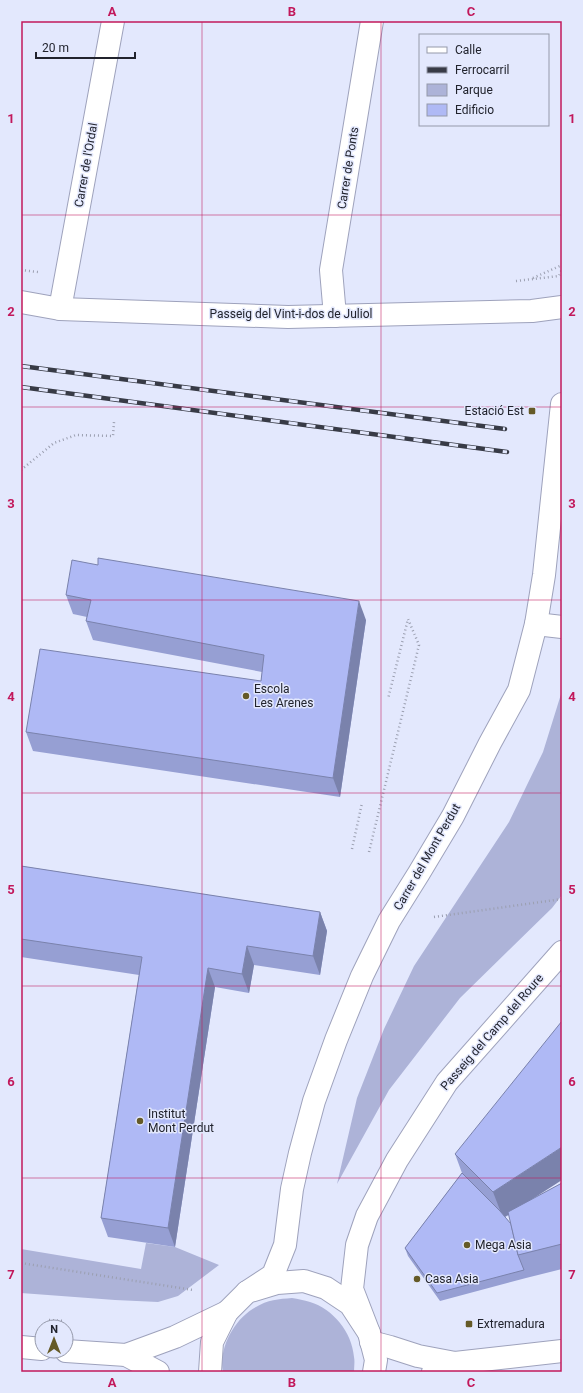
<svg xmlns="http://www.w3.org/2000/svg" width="583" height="1393" viewBox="0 0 583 1393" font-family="Roboto,sans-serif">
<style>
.green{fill:#adb3d8}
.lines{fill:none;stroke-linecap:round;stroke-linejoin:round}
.minor-casing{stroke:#9ea2bc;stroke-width:24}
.tertiary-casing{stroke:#9ea2bc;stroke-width:24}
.path{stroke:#9b9fb0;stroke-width:2.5;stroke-dasharray:1 3;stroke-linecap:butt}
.minor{stroke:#fff;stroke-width:22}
.tertiary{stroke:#fff;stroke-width:22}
.rail-casing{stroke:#383b46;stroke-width:4.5}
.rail{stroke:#e3e8fd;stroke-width:3;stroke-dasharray:9;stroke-linecap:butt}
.wall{fill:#969fd3;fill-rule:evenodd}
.shaded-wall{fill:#7a82ac}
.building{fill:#afb9f5;stroke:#7a82ac}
.grid{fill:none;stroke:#c2185b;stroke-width:1;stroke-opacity:0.55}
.poi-dot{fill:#655a27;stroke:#e3e8fd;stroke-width:1.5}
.labels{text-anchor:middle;stroke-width:3;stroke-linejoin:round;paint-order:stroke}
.street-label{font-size:12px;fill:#21232d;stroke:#e3e8fd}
.poi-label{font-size:12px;fill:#21232d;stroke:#e3e8fd;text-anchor:start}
.neatline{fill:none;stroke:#c2185b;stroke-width:1.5}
.grid-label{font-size:13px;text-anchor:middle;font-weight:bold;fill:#c2185b}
</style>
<rect width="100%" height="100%" fill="#e3e8fd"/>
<g class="green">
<polygon points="562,691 562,895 552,908 460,998 389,1090 337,1184 357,1098 384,1029 414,966 509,822 543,752"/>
<polygon points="146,1243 175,1247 219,1265 178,1296 158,1302 115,1300 21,1293 21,1249 141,1269"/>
<path d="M292 1298C298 1299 304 1300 310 1302 333 1309 352 1332 354 1357 355 1362 354 1367 354 1372H223C218 1348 235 1318 256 1307 267 1300 279 1299 292 1298Z"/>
</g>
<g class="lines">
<defs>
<g id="minor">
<polyline points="60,309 113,21"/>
<polyline points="335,316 331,270 372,21"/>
<polyline points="536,624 562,627"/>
<polyline points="247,1292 273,1275 285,1245 292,1189 300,1153 314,1101 336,1040 362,976 389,921 419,873 453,816 490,743 519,690 536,624 544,575 562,404"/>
<polyline points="369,1333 352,1289 357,1245 367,1216 397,1160 447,1082 562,952"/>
<polyline points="371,1342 390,1347 418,1356 455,1363"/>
<polyline points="21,1347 42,1349"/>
<polyline points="66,1351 126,1355 158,1372"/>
<polyline points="126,1355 175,1337 227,1312"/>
<polyline points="210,1372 212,1342 227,1312 247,1292 277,1283 304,1281 326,1288 350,1304 369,1333 376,1360 374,1372"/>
<polyline points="433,1372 455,1363 562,1351"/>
</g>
<polyline id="tertiary" points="21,302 60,309 288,317 532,311 562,307"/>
</defs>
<use href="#minor" class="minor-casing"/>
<use href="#tertiary" class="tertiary-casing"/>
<g class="path">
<polyline points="21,270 38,272"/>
<polyline points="533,278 562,265"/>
<polyline points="516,281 559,276 562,269"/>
<polyline points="21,470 54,443 76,435 113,436 114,422"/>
<polyline points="352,849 362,803"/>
<polyline points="369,852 419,645 408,619 388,699"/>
<polyline points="434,917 562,899"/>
<polyline points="21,1263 193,1290"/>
<polyline points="49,1320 64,1321"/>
</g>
<use href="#minor" class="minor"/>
<use href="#tertiary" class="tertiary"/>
<defs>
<g id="rail">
<polyline points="21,366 505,429"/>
<polyline points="21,387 507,452"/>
</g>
</defs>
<use href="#rail" class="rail-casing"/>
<use href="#rail" class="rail"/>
</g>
<g class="wall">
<polygon points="66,595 366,620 340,797 33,751 26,732 261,681 262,672 93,640 86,621 87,617 73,614"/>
<polygon points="21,866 320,912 327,931 320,975 254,965 249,993 215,987 175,1247 108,1237 101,1218 139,975 21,957"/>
<path d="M455 1154 533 1199 562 1183V1269L526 1278 440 1301 408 1256 405 1248 462 1173ZM509 1215 511 1224 505 1217Z"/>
</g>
<g class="shaded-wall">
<polygon points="359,601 366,620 340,797 333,778"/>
<polygon points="320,912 327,931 320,975 313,956"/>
<polygon points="247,946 254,965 249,993 242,974"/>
<polygon points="208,968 215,987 175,1247 168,1228"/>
<polygon points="562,1147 562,1180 503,1218 493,1192"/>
</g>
<g class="building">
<polygon points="98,558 359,601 333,778 26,732 40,649 261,681 264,655 86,621 91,600 66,595 72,560 98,565"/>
<polygon points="21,866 320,912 313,956 247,946 242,974 208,968 168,1228 101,1218 142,957 21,939"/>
<polygon points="562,1021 562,1147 493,1192 455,1154"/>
<polygon points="462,1173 500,1211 511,1224 518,1255 524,1270 437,1293 405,1248"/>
<polygon points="562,1183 562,1244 518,1255 508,1212"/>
</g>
<path class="grid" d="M202 21V1372M381 21V1372M21 215H562M21 407H562M21 600H562M21 793H562M21 986H562M21 1178H562"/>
<g class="poi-dot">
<rect x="528" y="407" width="8" height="8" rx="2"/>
<circle cx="246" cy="696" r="4"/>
<circle cx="140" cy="1121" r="4"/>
<circle cx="467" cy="1245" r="4"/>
<circle cx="417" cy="1279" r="4"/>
<rect x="465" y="1320" width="8" height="8" rx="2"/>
</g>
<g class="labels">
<g class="street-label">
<text transform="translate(86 165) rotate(-80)" y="4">Carrer de l'Ordal</text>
<text transform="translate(348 168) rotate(-81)" y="4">Carrer de Ponts</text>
<text x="291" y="318">Passeig del Vint-i-dos de Juliol</text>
<text transform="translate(427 857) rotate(-60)" y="4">Carrer del Mont Perdut</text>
<text transform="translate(492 1032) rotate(-49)" y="4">Passeig del Camp del Roure</text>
</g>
<g class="poi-label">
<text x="524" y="415" text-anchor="end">Estació Est</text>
<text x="254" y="693">Escola<tspan x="254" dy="14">Les Arenes</tspan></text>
<text x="148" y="1118">Institut<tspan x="148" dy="14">Mont Perdut</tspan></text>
<text x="475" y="1249">Mega Asia</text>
<text x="425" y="1283">Casa Asia</text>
<text x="477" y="1328">Extremadura</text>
</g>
</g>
<rect width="583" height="1393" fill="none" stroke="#e3e8fd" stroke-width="44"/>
<rect x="419" y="34" width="130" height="92" fill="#e3e8fd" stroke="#9599aa"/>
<rect x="427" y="47" width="20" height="6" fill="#ffffff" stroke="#9599aa"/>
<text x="455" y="54" font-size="12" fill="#21232d">Calle</text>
<rect x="427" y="67" width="20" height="6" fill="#383b46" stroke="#9599aa"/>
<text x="455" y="74" font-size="12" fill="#21232d">Ferrocarril</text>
<rect x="427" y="84" width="20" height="12" fill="#adb3d8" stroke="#9599aa"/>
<text x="455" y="94" font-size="12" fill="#21232d">Parque</text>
<rect x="427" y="104" width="20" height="12" fill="#afb9f5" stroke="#9599aa"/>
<text x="455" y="114" font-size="12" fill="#21232d">Edificio</text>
<g transform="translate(54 1339)"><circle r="19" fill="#e3e8fd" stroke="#9599aa"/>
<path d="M0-3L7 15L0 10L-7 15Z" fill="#655a27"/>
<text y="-6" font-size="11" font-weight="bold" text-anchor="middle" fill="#21232d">N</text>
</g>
<path d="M36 52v6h99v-6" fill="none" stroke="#21232d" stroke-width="2"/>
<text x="42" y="52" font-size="12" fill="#21232d" stroke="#e3e8fd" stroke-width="3" paint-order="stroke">20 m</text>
<rect x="22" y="22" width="539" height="1349" class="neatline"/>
<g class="grid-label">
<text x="112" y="16">A</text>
<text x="292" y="16">B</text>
<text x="471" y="16">C</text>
<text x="11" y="123">1</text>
<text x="572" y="123">1</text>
<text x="11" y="316">2</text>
<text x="572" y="316">2</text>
<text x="11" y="508">3</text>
<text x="572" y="508">3</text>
<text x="11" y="701">4</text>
<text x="572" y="701">4</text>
<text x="11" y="894">5</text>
<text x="572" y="894">5</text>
<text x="11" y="1086">6</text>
<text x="572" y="1086">6</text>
<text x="11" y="1279">7</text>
<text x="572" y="1279">7</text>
<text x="112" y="1387">A</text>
<text x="292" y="1387">B</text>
<text x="471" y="1387">C</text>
</g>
</svg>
